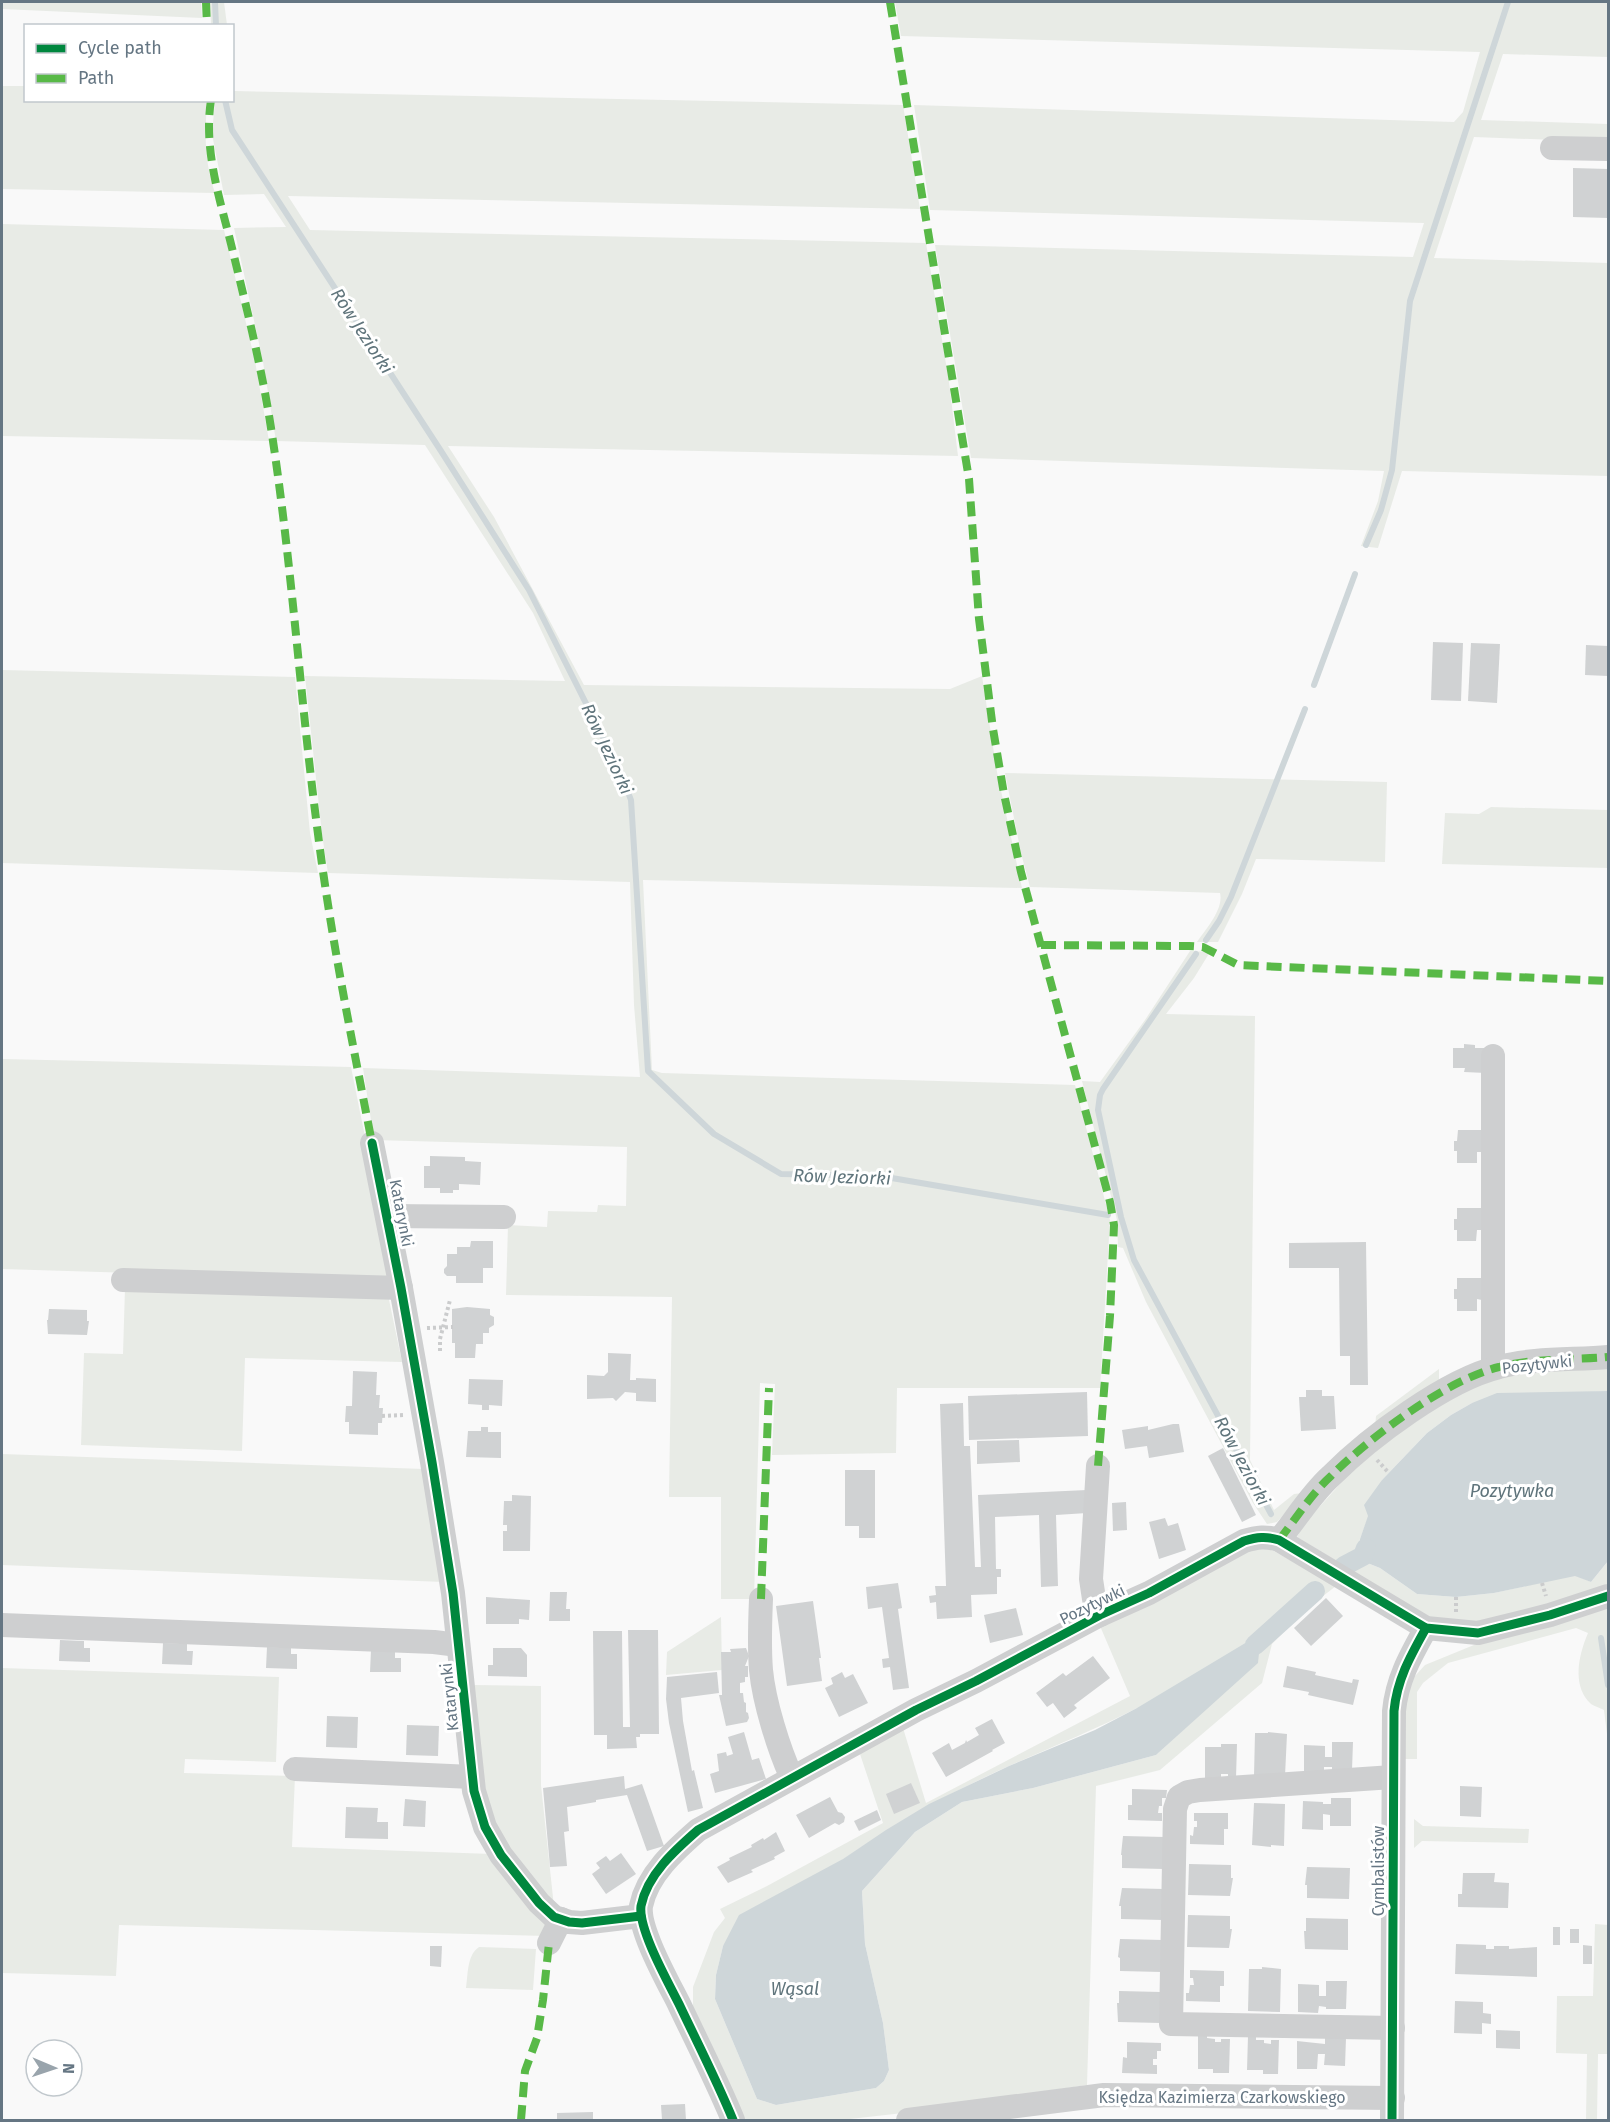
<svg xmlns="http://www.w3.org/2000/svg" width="1610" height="2122" viewBox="0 0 1610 2122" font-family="'Fira Sans',sans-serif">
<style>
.green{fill:#e8ebe6;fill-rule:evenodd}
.water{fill:#ced6d9}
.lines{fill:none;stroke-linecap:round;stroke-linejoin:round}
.stream{stroke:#ced6d9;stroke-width:6}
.canal{stroke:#ced6d9;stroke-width:20}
.building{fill:#d0d2d3}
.path{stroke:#cbcccd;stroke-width:4;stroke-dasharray:3 3;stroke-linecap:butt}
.minor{stroke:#cecfd0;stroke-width:24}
.quiet{stroke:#58b947;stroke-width:8;stroke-dasharray:15 8;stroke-linecap:butt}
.cycleway-casing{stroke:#fff;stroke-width:13}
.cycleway{stroke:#00873e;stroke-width:9}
.labels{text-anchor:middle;stroke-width:6;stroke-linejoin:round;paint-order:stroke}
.street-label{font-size:16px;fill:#657683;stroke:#fff}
.water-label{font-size:18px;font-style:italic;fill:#60757c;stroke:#fff}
</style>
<rect width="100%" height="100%" fill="#f9f9f9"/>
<g class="green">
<polygon points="2,2 201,2 202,18 2,9"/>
<polygon points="210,2 224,2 227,25 211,25"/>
<polygon points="895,2 1608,2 1608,57 1503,54 1481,120 1608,124 1608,142 1474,137 1434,258 1608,263 1608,476 1402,471 1378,548 1361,546 1378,501 1384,471 971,458 935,245 1413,257 1424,223 930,210 914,105 1454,122 1463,112 1480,52 901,36"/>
<polygon points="233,78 234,91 903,105 920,209 288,196 310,230 926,243 949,382 958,456 448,446 494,517 584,685 950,689 982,676 997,772 1022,888 643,880 652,1070 662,1073 1075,1085 1110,1220 1100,1388 897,1388 896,1453 772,1455 775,1384 760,1383 754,1599 721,1599 721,1497 669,1497 672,1297 506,1295 508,1225 547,1227 548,1211 597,1212 598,1205 626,1206 627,1147 374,1140 363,1068 640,1077 634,1005 630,882 328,873 322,834 305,676 565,681 533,613 425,445 276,441 263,362 234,228 286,227 264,194 224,195 212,134 215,101 232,100"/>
<path d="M2 86H25L26 100 207 101C205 136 204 159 215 193L2 189Z"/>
<polygon points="2,224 224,230 255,361 269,441 2,436"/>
<polygon points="2,670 295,677 310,833 318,873 2,863"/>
<path d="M1005 773 1387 782 1385 862 1256 859 1242 894 1218 942H1197C1206 929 1224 909 1220 893L1030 887 1021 853Z"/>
<polygon points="1491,807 1608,810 1608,868 1442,864 1445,813 1479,814"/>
<polygon points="1190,951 1210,952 1194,978 1166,1014 1255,1016 1250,1460 1274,1510 1294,1494 1303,1493 1277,1522 1267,1524 1253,1503 1146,1302 1123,1248 1118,1247 1117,1220 1082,1081 1100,1082 1145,1020"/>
<polygon points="2,1059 351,1067 394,1281 2,1269"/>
<polygon points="125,1288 388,1295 402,1362 245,1358 242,1451 81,1445 84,1353 123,1354"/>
<polygon points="1608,1363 1608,1391 1575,1393 1472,1403 1451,1415 1427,1433 1382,1480 1360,1539 1356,1554 1360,1560 1380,1568 1417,1594 1456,1597 1494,1593 1575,1575 1591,1582 1608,1561 1608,1589 1461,1626 1428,1618 1297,1537 1305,1523 1366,1455 1482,1377"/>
<polygon points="1439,1369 1439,1383 1375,1428 1376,1416"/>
<polygon points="2,1454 424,1469 444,1582 2,1565"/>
<path d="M1267 1547 1336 1586 1305 1610 1272 1644 1262 1683 1160 1770 1096 1786 1087 2085 930 2108V2110L841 2120H741L693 2011V1987L714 1932 725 1918 720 1909 767 1886 883 1823 859 1751 903 1728 926 1803 1130 1696 1100 1626 1246 1549ZM1137 1708 1193 1721 1156 1755 1033 1788 962 1802 915 1832 862 1891 865 1944 883 2023 889 2070 884 2081 876 2088 776 2105 757 2099 715 1999 716 1975 723 1946C799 1891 874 1832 959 1790 1017 1760 1079 1738 1137 1708Z"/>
<path d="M1608 1605V1628L1607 1630 1608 1642V1742L1604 1710C1600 1708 1594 1706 1591 1704 1571 1686 1579 1654 1588 1633L1576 1628 1448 1663 1423 1683 1417 1692V1759H1402L1404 1696 1415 1676 1425 1665 1496 1636Z"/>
<polygon points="721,1617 722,1670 666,1675 667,1652"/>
<polygon points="2,1668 279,1677 276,1762 185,1759 184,1773 295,1776 292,1847 492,1854 547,1924 546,1936 119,1925 116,1976 2,1973"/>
<polygon points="474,1685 541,1686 541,1785 554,1907 519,1867 484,1803"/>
<polygon points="1414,1819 1423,1826 1529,1829 1528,1843 1422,1841 1414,1848"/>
<polygon points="1595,1924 1608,1925 1608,2054 1598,2054 1597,2120 1586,2120 1587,2054 1556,2053 1557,1996 1593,1996"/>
<path d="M479 1947 536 1949 533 1990 466 1988C468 1974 467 1955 479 1947Z"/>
</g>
<g class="water">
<polygon points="1608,1391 1608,1561 1591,1582 1575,1576 1494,1593 1456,1597 1417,1594 1380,1568 1360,1560 1356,1563 1349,1559 1356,1554 1359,1550 1360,1539 1368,1516 1364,1505 1382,1480 1427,1433 1451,1415 1472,1403 1497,1393"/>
<polygon points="1247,1642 1255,1645 1259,1653 1258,1663 1156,1755 1033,1788 962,1802 915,1832 862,1891 865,1944 883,2023 889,2070 884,2081 876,2088 776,2105 757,2099 715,1999 716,1975 723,1946 739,1915 843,1859 886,1830 929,1804 1009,1766 1095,1730 1137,1708"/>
</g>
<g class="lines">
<g class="stream">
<polyline points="215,2 216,26"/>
<polyline points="225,100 232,130 441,451 529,590 618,767 631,800 648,1071 714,1134 781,1174 880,1176 1108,1215"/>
<polyline points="1366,545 1381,510 1392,470 1410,301 1508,2"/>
<polyline points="1314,685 1355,574"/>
<polyline points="1206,940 1219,921 1231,897 1305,709"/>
<polyline points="1196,954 1103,1089 1100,1095 1098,1110 1121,1217 1134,1260 1271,1514"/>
<polyline points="1601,1638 1608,1685"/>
</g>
<g class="canal">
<polyline points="1344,1566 1363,1556 1366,1548"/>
<polyline points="1255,1645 1315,1591"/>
</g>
</g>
<g class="building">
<polygon points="1573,168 1608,169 1608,218 1573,217"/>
<polygon points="1433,642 1463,643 1461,701 1431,700"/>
<polygon points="1471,643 1500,644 1497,703 1468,701"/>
<polygon points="1586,645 1608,646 1608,676 1585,675"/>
<polygon points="1464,1044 1475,1045 1475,1048 1486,1048 1486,1073 1464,1072 1465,1068 1453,1068 1453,1048 1464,1048"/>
<polygon points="1458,1130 1482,1130 1482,1152 1477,1152 1477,1163 1457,1163 1457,1151 1454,1151 1454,1141 1457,1141"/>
<polygon points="430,1156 465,1157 465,1161 481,1162 480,1185 459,1184 459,1190 453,1190 453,1193 440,1193 440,1188 424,1188 424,1166 430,1166"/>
<polygon points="1457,1208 1482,1208 1482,1230 1477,1230 1476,1241 1457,1241 1457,1230 1454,1230 1454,1219 1457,1219"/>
<polygon points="471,1241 493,1241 493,1268 483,1268 483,1283 456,1283 456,1276 447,1276 444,1273 444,1269 447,1266 447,1254 457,1254 457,1247 470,1247"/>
<polygon points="1366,1242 1368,1385 1350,1385 1350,1356 1340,1356 1339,1268 1289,1268 1289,1243"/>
<polygon points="1457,1278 1482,1278 1482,1300 1477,1299 1477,1311 1457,1311 1457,1299 1454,1299 1454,1289 1457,1289"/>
<polygon points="467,1307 490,1309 490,1315 494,1317 494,1325 489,1328 489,1333 483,1333 483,1344 476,1344 475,1358 455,1358 455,1343 452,1343 452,1309"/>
<polygon points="49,1309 87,1310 87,1321 89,1321 87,1335 48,1334 47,1320 48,1320"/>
<polygon points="608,1353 631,1354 630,1380 636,1380 636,1378 656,1379 656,1402 636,1401 636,1393 625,1392 616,1401 613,1398 587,1399 587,1375 604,1376 608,1372"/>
<polygon points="353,1371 377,1372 376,1395 380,1395 379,1408 383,1408 382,1423 378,1423 378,1435 349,1434 349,1422 345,1422 346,1406 352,1406"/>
<polygon points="469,1379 503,1380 502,1406 489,1405 489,1410 482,1410 482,1405 468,1404"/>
<polygon points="1306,1390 1322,1390 1322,1396 1334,1396 1336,1429 1301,1431 1299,1397 1306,1397"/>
<polygon points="1087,1392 1088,1436 969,1440 968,1396"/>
<polygon points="963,1403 964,1446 970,1446 975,1567 981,1567 978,1495 1087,1490 1087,1513 1056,1515 1058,1586 1041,1587 1039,1515 995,1517 996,1569 1001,1569 1001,1577 997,1577 997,1594 971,1595 972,1617 937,1619 936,1602 930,1603 929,1596 936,1595 935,1586 946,1586 940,1404"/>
<polygon points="1173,1424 1179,1424 1184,1452 1149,1458 1147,1446 1125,1449 1122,1430 1148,1426 1148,1430"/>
<polygon points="481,1427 488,1427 488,1432 501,1432 501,1458 466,1457 468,1431 481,1431"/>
<polygon points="1019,1440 1020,1462 977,1464 977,1441"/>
<polygon points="1223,1448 1256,1515 1242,1522 1208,1456"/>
<polygon points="845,1470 875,1470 875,1538 859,1538 859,1526 845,1526"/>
<polygon points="512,1495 531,1496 530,1551 503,1551 503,1531 507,1531 507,1525 503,1525 504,1501 512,1501"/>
<polygon points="1126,1502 1127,1530 1113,1531 1112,1503"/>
<polygon points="1165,1518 1168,1526 1178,1523 1186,1550 1159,1559 1149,1522"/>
<polygon points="898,1583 902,1608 898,1609 909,1688 893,1690 890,1667 883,1668 882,1659 889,1658 882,1607 868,1609 866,1587"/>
<polygon points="550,1592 567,1592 566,1609 570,1609 570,1621 549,1621"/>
<polygon points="486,1597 530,1600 529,1620 519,1619 519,1624 486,1624"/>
<polygon points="1326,1598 1343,1616 1311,1646 1294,1628"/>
<polygon points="813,1601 821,1658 819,1658 822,1681 787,1686 776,1606"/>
<polygon points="1016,1608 1023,1635 990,1643 984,1615"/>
<polygon points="628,1630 658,1630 659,1734 640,1734 640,1737 636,1737 637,1748 607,1749 607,1735 594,1735 593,1631 622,1631 623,1727 630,1727"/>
<polygon points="60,1640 84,1641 84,1648 90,1648 90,1662 59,1661"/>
<polygon points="163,1643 187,1644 187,1651 193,1651 192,1665 162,1664"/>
<polygon points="267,1647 291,1648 291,1654 297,1654 297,1669 266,1668"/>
<polygon points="493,1648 521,1648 527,1655 527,1677 488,1676 488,1665 493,1665"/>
<polygon points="746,1648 749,1656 745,1666 748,1666 748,1677 745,1677 745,1682 740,1683 740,1693 743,1693 744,1702 746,1703 746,1712 748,1713 749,1718 747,1722 726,1726 719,1695 722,1695 721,1652 731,1652 730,1649"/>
<polygon points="371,1650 395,1651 395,1658 401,1658 401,1672 370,1672"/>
<polygon points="1093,1656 1110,1678 1074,1705 1077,1708 1064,1718 1053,1703 1047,1707 1036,1693 1063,1673 1066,1676"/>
<polygon points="1287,1666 1316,1672 1315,1675 1352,1683 1353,1679 1359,1680 1353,1705 1308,1695 1309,1692 1283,1687"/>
<polygon points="717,1672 719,1693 681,1698 683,1721 692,1771 694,1770 703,1808 688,1812 669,1723 666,1699 667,1677"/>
<polygon points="842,1672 845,1678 853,1674 868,1703 839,1717 825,1688 833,1684 831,1678"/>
<polygon points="327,1716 358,1717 357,1748 326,1747"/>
<polygon points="992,1719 1005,1743 992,1750 993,1751 946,1777 932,1753 949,1743 952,1750 965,1743 966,1740 967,1742 979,1735 975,1728"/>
<polygon points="407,1725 439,1726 438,1756 406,1755"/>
<polygon points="744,1732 752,1760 759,1758 766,1779 715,1793 710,1774 719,1771 717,1754 726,1752 727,1756 733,1754 728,1737"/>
<polygon points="1268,1732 1287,1734 1285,1776 1254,1776 1255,1733 1268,1733"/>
<polygon points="1332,1742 1353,1742 1352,1770 1332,1770 1332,1767 1324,1767 1324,1774 1304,1773 1304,1745 1325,1746 1325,1757 1332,1757"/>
<polygon points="1221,1744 1237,1744 1236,1778 1228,1778 1228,1774 1221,1774 1221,1778 1205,1781 1205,1747 1221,1747"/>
<polygon points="624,1776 625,1789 642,1784 664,1846 647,1851 627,1795 596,1800 596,1802 567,1807 569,1831 564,1832 567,1866 550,1867 543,1788"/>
<polygon points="911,1783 920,1803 894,1814 886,1794"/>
<polygon points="1460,1786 1482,1787 1481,1817 1460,1816"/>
<polygon points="1132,1789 1167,1790 1166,1798 1162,1798 1162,1806 1159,1806 1158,1813 1162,1813 1162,1821 1128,1820 1128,1805 1132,1805"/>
<polygon points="830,1797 838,1812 842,1813 845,1817 844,1822 839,1825 835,1823 809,1838 796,1815"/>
<polygon points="1331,1798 1351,1798 1351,1826 1330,1826 1330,1815 1323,1814 1323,1830 1302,1829 1303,1801 1323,1802 1323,1804 1331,1804"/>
<polygon points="405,1799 426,1801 425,1827 403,1826"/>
<polygon points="1254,1803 1285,1804 1284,1846 1271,1845 1271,1847 1252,1845"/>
<polygon points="346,1807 378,1808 377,1822 388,1822 388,1839 345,1838"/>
<polygon points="877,1810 881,1820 859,1831 854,1821"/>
<polygon points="1194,1813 1228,1813 1228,1829 1224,1829 1224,1845 1190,1844 1190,1835 1193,1836 1194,1827 1197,1827 1197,1821 1194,1821"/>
<polygon points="776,1832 785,1851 774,1857 775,1859 751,1870 753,1872 728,1883 717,1867 730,1860 729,1858 752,1847 751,1845 763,1838 764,1840"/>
<polygon points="1123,1836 1165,1837 1164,1869 1122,1868 1122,1855 1121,1855"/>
<polygon points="621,1853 636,1874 606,1894 592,1874 600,1868 596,1863 606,1856 610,1861"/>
<polygon points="1189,1864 1231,1865 1231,1878 1233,1878 1230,1896 1188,1895"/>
<polygon points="1307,1867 1350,1868 1349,1899 1307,1898 1307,1885 1305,1885"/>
<polygon points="1463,1873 1495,1873 1494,1882 1509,1883 1508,1908 1458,1907 1458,1894 1462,1894"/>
<polygon points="1122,1888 1164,1889 1163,1920 1121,1919 1121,1906 1119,1906"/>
<polygon points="1188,1915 1230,1916 1230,1929 1232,1929 1229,1948 1187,1947"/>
<polygon points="1306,1918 1348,1919 1348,1950 1305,1949 1304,1931 1306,1931"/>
<rect x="1553" y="1927" width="7" height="18"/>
<rect x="1570" y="1929" width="9" height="14"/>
<polygon points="1120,1939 1163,1940 1162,1972 1120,1971 1120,1958 1118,1957"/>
<polygon points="1456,1944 1486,1945 1486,1949 1494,1949 1494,1946 1509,1946 1509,1949 1537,1947 1537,1977 1455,1974"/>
<polygon points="1583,1945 1592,1946 1592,1964 1583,1964"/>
<polygon points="430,1946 442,1946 441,1967 430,1966"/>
<polygon points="1262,1967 1281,1969 1280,2012 1248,2011 1249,1969 1262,1969"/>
<polygon points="1190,1970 1224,1971 1224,1986 1220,1986 1220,2002 1186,2001 1186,1993 1189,1993 1190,1985 1194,1985 1193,1978 1190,1978"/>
<polygon points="1326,1981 1347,1981 1346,2009 1326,2009 1326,2007 1319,2006 1318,2013 1298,2012 1298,1984 1319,1985 1319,1996 1326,1996"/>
<polygon points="1119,1991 1161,1992 1161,2023 1118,2022 1117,2003 1119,2003"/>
<polygon points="1455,2001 1483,2002 1483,2013 1491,2014 1491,2024 1482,2023 1482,2034 1454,2033"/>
<polygon points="1496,2030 1520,2031 1520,2049 1496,2048"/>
<polygon points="1198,2035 1207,2035 1207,2038 1215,2039 1215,2042 1221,2042 1221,2039 1230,2039 1229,2073 1213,2073 1213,2069 1198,2069"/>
<polygon points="1248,2036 1256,2036 1256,2040 1264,2040 1264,2043 1271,2044 1271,2040 1279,2040 1278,2074 1263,2074 1263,2070 1247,2070"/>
<polygon points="1325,2037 1346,2038 1345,2066 1324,2065 1325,2054 1318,2054 1317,2069 1297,2069 1297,2041 1325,2044"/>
<polygon points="1127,2042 1161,2043 1161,2051 1157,2051 1157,2059 1153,2059 1153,2065 1157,2065 1157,2074 1122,2073 1123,2057 1127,2058"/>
<polygon points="685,2104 686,2120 662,2120 661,2105"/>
<polygon points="593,2112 593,2120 557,2120 557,2113"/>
</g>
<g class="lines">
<g class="path">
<polyline points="427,1328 453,1327"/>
<polyline points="440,1351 440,1339 450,1300"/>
<polyline points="382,1416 403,1415"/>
<polyline points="1377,1460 1389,1473"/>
<polyline points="1542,1583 1546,1596"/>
<polyline points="1456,1612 1456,1597"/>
</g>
<g class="minor">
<polyline points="1552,148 1608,149"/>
<polyline points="372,1143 401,1288 432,1462 453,1593 474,1791 485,1827 501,1855 539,1903 554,1917 569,1922 582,1923 641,1916"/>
<polyline points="387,1216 504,1217"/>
<polyline points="123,1280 401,1288"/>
<polyline points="1493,1368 1493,1056"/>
<polyline points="1098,1466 1091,1579 1094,1599 1100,1615"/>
<path d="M1279 1540C1296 1519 1311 1494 1331 1476 1370 1437 1446 1380 1499 1367 1532 1358 1574 1360 1608 1357"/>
<path d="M761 1599C760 1623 759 1646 761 1670 764 1702 779 1750 792 1778"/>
<polyline points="2,1625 434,1642 458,1645"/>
<polyline points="295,1769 472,1777"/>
<polyline points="549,1943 561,1919"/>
<polyline points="1393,2028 1171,2024 1175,1809 1179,1797 1188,1792 1200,1790 1393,1777"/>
<path d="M733 2120C717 2081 697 2042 679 2004 668 1982 638 1929 641 1906 647 1875 675 1850 698 1830L916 1710 976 1681 1100 1615 1149 1593 1244 1541C1257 1537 1266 1536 1279 1540L1426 1628 1478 1633 1550 1615 1608 1596"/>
<polyline points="908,2120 1104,2095 1393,2098"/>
<path d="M1392 2120 1394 1711C1397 1679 1411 1655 1426 1628"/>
</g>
<g class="quiet">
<polyline points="206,2 207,26"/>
<polyline points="890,2 969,479 979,619 993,729 1004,794 1021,872 1110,1202 1114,1225 1110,1316 1098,1466"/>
<path d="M211 100C203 152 221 202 233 252 247 310 262 369 271 428 292 563 300 699 318 834 331 938 352 1040 372 1143"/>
<polyline points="1041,945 1189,946 1203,947 1238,965 1608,981"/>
<path d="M1279 1540C1296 1519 1311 1494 1331 1476 1370 1437 1446 1380 1499 1367 1532 1358 1574 1360 1608 1357"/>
<polyline points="761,1599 769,1388"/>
<polyline points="521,2120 525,2071 537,2038 543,2000 549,1943"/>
</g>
<defs>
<g id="cycleway">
<polyline points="372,1143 401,1288 432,1462 453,1593 474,1791 485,1827 501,1855 539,1903 554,1917 569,1922 582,1923 641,1916"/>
<path d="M733 2120C717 2081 697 2042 679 2004 668 1982 638 1929 641 1906 647 1875 675 1850 698 1830L916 1710 976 1681 1100 1615 1149 1593 1244 1541C1257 1537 1266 1536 1279 1540L1426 1628 1478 1633 1550 1615 1608 1596"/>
<path d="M1392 2120 1394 1711C1397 1679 1411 1655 1426 1628"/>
</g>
</defs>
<use href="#cycleway" class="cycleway-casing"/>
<use href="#cycleway" class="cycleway"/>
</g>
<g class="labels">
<g class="street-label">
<text transform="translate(402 1213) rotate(79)" y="6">Katarynki</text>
<text transform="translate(1537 1364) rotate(-6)" y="6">Pozytywki</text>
<text transform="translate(1092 1604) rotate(-26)" y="6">Pozytywki</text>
<text transform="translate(449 1697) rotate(-96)" y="6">Katarynki</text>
<text transform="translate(1378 1871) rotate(-90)" y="6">Cymbalistów</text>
<text x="1222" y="2103">Księdza Kazimierza Czarkowskiego</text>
</g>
<g class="water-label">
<text transform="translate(362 331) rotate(57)" y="6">Rów Jeziorki</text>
<text transform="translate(607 749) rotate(65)" y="6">Rów Jeziorki</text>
<text transform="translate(842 1177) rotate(2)" y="6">Rów Jeziorki</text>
<text transform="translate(1242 1461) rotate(62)" y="6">Rów Jeziorki</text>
<text x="1512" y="1497">Pozytywka</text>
<text x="795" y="1995">Wąsal</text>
</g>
</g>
<rect width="1610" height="2122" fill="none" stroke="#657683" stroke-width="6"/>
<rect x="24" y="24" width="210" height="78" fill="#ffffff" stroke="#c1c8cd" stroke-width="1.5"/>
<rect x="36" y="44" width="30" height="9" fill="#00873e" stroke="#c1c8cd" stroke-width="1.5"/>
<text x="78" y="54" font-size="18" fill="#657683">Cycle path</text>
<rect x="36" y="74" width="30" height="9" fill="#58b947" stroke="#c1c8cd" stroke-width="1.5"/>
<text x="78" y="84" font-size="18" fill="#657683">Path</text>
<g transform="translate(54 2068) rotate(92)"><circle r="28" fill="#ffffff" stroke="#c1c8cd" stroke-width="1.5"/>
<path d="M0-4.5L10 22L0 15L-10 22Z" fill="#99a4ac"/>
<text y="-9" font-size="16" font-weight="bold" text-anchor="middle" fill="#657683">N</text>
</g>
</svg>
